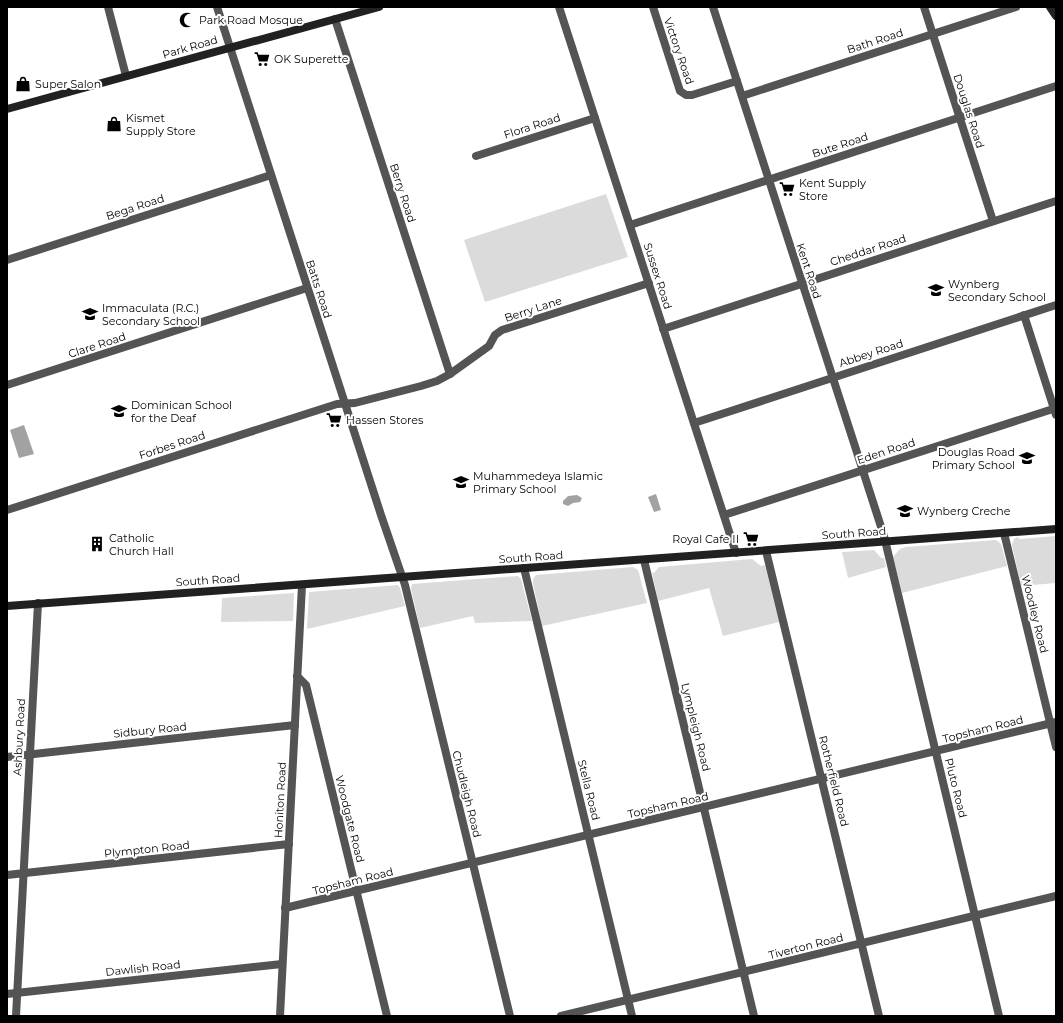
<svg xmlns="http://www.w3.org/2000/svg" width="1063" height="1023" viewBox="0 0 1063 1023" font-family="Montserrat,sans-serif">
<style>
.green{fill:#dbdbdb}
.water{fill:#a2a2a2}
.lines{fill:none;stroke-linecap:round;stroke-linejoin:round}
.street{stroke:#545454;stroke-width:8}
.secondary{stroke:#212121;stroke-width:8}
.labels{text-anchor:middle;stroke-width:4;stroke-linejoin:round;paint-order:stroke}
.poi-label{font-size:11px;fill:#000;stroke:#fff;text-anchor:start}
.street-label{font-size:11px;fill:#000;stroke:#fff}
</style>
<rect width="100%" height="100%" fill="#fff"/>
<g class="green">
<polygon points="606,194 628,257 485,302 464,240"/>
<polygon points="1056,536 1056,583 1021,586 1012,545 1014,539 1017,537 1020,539"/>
<polygon points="996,540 1001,544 1007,566 902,593 893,557 900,549 906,547"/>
<polygon points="874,550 881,558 884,558 886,567 848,578 842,552"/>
<polygon points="752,559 761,566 765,565 779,622 723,636 709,588 658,601 652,572 654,573 659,567"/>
<polygon points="633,567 638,570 647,603 542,626 533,583 533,579 536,575"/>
<polygon points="518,576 521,579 532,621 475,623 473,616 420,628 411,589 412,584"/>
<polygon points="398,585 400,588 405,606 307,629 309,592"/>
<polygon points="294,593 293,621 221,622 222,598"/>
</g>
<g class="water">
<polygon points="24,425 34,454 19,458 10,430"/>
<polygon points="656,494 661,510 654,512 648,497"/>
<polygon points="577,495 582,498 580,502 573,503 568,506 563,504 563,501 568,496"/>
</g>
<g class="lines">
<g class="street">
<polyline points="108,7 126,76"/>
<polyline points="217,7 381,515 405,585 510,1016"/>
<polyline points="559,7 736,553"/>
<polyline points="653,7 680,91 686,95 692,95 737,81"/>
<polyline points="713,7 884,536 999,1016"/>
<polyline points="924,7 993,221"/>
<polyline points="335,19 450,374"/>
<polyline points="742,96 1016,7"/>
<polyline points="476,156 595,118"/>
<polyline points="630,225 1056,86"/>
<polyline points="7,260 271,175"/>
<polyline points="1024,315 1056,415"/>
<polyline points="663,329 1056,201"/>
<polyline points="7,385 307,288"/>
<polyline points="694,423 1056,305"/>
<polyline points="7,510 337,404 355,403 421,386 437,381 450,374 489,346 495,335 502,330 649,283"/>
<polyline points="724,515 1056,408"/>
<polyline points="1004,533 1056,747"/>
<polyline points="766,551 879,1016"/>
<polyline points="644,560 754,1016"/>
<polyline points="524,568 632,1016"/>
<polyline points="297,676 306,685 387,1016"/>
<polyline points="7,757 295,725"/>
<polyline points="7,875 289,844"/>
<polyline points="285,908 1056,722"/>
<polyline points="7,994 282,964"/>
<polyline points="16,1016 38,603"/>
<polyline points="280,1016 302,585"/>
<polyline points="561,1016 1056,896"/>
</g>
<g class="secondary">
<polyline points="1050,7 1056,16"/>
<polyline points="7,109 379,7"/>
<polyline points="7,606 1056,529"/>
</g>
</g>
<defs>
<symbol id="mosque-bare" viewBox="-9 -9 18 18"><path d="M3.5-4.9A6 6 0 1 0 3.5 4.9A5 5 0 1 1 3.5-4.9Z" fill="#000" stroke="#fff" stroke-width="2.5" paint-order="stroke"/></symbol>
<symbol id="supermarket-bare" viewBox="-9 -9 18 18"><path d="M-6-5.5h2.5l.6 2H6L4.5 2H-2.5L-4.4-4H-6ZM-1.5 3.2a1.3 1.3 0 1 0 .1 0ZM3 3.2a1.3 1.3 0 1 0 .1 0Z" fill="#000" stroke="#fff" stroke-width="2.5" paint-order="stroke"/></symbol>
<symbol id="shop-bare" viewBox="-9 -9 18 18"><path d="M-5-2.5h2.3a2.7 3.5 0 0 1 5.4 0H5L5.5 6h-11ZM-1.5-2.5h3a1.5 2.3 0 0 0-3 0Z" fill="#000" stroke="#fff" stroke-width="2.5" paint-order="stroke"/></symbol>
<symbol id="school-bare" viewBox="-9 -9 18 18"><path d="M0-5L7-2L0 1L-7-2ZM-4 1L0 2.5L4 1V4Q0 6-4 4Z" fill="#000" stroke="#fff" stroke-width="2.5" paint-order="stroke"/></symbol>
<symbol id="building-bare" viewBox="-9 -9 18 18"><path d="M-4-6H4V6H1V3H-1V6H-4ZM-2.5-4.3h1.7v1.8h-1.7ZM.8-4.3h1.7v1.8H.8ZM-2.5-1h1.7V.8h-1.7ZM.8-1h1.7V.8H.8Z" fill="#000" stroke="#fff" stroke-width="2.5" paint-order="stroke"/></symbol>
</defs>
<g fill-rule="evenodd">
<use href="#mosque-bare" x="176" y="9" width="22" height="22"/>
<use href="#supermarket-bare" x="251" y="48" width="22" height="22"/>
<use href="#shop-bare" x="12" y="73" width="22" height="22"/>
<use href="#shop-bare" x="103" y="113" width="22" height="22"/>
<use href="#supermarket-bare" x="776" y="178" width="22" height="22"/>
<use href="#school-bare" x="925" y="279" width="22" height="22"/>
<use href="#school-bare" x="79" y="303" width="22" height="22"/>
<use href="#school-bare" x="108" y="400" width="22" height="22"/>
<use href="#supermarket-bare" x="323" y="409" width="22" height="22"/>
<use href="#school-bare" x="1016" y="447" width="22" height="22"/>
<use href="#school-bare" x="450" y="471" width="22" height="22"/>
<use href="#school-bare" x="894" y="500" width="22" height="22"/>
<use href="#supermarket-bare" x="740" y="528" width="22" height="22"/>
<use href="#building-bare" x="86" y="533" width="22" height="22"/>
</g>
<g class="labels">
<g class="poi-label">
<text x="199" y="24">Park Road Mosque</text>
<text x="274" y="63">OK Superette</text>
<text x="35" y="88">Super Salon</text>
<text x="126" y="122">Kismet<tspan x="126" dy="13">Supply Store</tspan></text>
<text x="799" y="187">Kent Supply<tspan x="799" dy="13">Store</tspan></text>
<text x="948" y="288">Wynberg<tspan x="948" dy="13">Secondary School</tspan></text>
<text x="102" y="312">Immaculata (R.C.)<tspan x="102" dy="13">Secondary School</tspan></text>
<text x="131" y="409">Dominican School<tspan x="131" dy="13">for the Deaf</tspan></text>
<text x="346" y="424">Hassen Stores</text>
<text x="1015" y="456" text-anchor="end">Douglas Road<tspan x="1015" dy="13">Primary School</tspan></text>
<text x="473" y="480">Muhammedeya Islamic<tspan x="473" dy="13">Primary School</tspan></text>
<text x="917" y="515">Wynberg Creche</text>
<text x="109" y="542">Catholic<tspan x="109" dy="13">Church Hall</tspan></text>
<text x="739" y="543" text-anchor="end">Royal Cafe II</text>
</g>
<g class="street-label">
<text transform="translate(875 41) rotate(-18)" y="4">Bath Road</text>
<text transform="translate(190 47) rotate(-16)" y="4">Park Road</text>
<text transform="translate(679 51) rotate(71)" y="4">Victory Road</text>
<text transform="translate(969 111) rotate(72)" y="4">Douglas Road</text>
<text transform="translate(532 126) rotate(-18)" y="4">Flora Road</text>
<text transform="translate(840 145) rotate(-18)" y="4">Bute Road</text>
<text transform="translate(403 193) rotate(72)" y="4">Berry Road</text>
<text transform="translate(135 207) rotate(-18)" y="4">Bega Road</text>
<text transform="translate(868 250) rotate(-18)" y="4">Cheddar Road</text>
<text transform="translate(809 271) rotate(72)" y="4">Kent Road</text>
<text transform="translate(658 276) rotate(72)" y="4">Sussex Road</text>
<text transform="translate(319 289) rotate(72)" y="4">Batts Road</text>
<text transform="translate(533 309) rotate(-18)" y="4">Berry Lane</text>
<text transform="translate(97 345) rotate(-18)" y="4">Clare Road</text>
<text transform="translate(871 353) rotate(-18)" y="4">Abbey Road</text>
<text transform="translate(172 445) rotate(-18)" y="4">Forbes Road</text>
<text transform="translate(886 451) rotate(-18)" y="4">Eden Road</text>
<text transform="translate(854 533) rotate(-4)" y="4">South Road</text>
<text transform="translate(531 557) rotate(-4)" y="4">South Road</text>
<text transform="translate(208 580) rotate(-4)" y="4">South Road</text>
<text transform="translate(1035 614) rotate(76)" y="4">Woodley Road</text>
<text transform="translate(696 727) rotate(76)" y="4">Lympleigh Road</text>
<text transform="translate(983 729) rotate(-14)" y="4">Topsham Road</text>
<text transform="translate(150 730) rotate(-6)" y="4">Sidbury Road</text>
<text transform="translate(19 737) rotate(-87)" y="4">Ashbury Road</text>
<text transform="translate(834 781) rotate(76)" y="4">Rotherfield Road</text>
<text transform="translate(956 788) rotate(76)" y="4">Pluto Road</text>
<text transform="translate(589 790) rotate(76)" y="4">Stella Road</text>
<text transform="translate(467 794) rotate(76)" y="4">Chudleigh Road</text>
<text transform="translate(280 800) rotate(-87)" y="4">Honiton Road</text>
<text transform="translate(668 805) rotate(-13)" y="4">Topsham Road</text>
<text transform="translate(350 819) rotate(76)" y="4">Woodgate Road</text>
<text transform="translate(147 849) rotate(-6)" y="4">Plympton Road</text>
<text transform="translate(353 881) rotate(-14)" y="4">Topsham Road</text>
<text transform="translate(806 946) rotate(-14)" y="4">Tiverton Road</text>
<text transform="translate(143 968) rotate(-6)" y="4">Dawlish Road</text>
</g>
</g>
<rect width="1063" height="1023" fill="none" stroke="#000000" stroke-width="16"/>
</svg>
